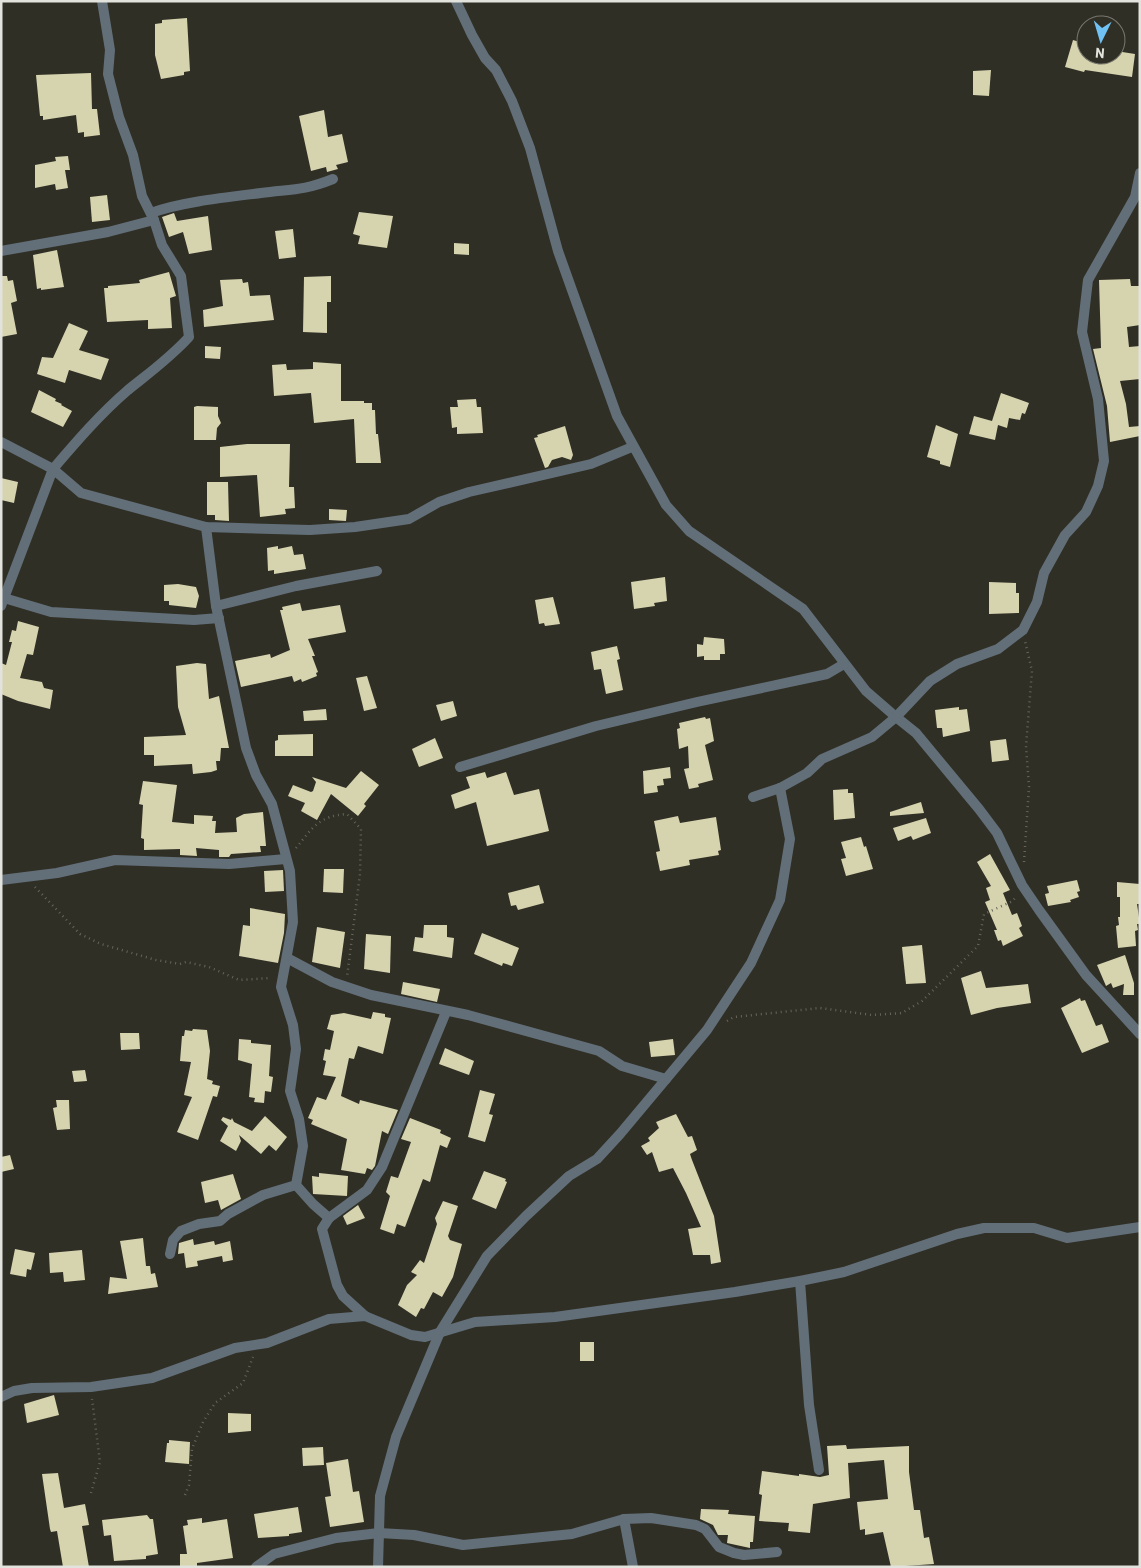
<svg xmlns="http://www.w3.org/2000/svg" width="1141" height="1568" viewBox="0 0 1141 1568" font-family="Barlow,sans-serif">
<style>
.building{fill:#d6d3af}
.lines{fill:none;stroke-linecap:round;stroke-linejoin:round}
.path{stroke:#66665d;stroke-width:2.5;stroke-dasharray:1 4;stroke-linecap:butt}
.minor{stroke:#626f79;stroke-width:10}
</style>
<rect width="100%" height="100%" fill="#302f25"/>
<g class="building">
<polygon points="187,18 190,71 184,72 184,75 161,79 155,55 155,24 162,23 162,20"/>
<polygon points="1073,40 1086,44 1086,55 1116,55 1116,51 1135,54 1132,77 1085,70 1084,72 1065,67"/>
<polygon points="991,70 989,96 973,95 973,71"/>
<polygon points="91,73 92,109 97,109 100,135 84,137 84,132 78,133 76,115 43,120 43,116 40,116 36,75"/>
<polygon points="324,110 328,137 342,134 348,162 336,165 338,169 327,172 326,167 311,171 299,116"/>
<polygon points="68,156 70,170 65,170 68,188 56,190 55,184 35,188 35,165 56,161 55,157"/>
<polygon points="107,195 110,220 92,222 90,197"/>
<polygon points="359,212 393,216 387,248 358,244 360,236 353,234"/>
<polygon points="174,213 177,221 208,216 212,250 189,254 183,232 169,237 162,217"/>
<polygon points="293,229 296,257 279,259 275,231"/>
<polygon points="454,243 469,244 469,255 454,254"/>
<polygon points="57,250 64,287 41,290 41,288 37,289 33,255"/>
<polygon points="169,272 176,296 170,298 172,328 148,329 148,320 107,322 104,288 108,288 108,286 140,283 139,280"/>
<polygon points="1,276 7,276 8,281 13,280 17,301 11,303 17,334 1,337"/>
<polygon points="331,276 331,302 327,302 327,333 303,332 304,277"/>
<polygon points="242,279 243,283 248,282 250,296 270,295 274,320 204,327 203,310 223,306 220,280"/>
<polygon points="1130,279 1131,286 1140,286 1140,325 1127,327 1129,347 1140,346 1140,379 1120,381 1126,404 1129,427 1140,426 1140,436 1110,442 1107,406 1093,349 1101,348 1099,280"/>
<polygon points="69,323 88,331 79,350 109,359 101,380 69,370 65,383 37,374 42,357 53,358"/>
<polygon points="205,346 221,347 220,359 205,358"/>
<polygon points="313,362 341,364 341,401 364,401 364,403 372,403 372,410 375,410 376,434 378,434 381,463 356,463 354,419 314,423 311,393 274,396 272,365 286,364 287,370 313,369"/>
<polygon points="39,390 56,399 55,401 62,404 61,405 72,411 63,427 31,412"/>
<polygon points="1001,393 1029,403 1025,414 1022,413 1020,420 1009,418 1007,428 998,425 995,440 969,434 974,416 992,421"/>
<polygon points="476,399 477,407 481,407 483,433 457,434 457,427 452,428 450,407 458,407 457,400"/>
<polygon points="197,406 218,407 218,416 221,423 217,428 216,440 194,440 194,407"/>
<polygon points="936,425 958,434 950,467 940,464 940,461 927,457"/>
<polygon points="565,426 573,455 571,460 562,457 552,460 548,467 545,468 534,438 538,437 537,435"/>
<polygon points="247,444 290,444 289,487 294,487 295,508 285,509 286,514 260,517 257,475 220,477 220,447"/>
<polygon points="1,478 18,482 14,503 1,500"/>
<polygon points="207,482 228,482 229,521 215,520 215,515 207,515"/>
<polygon points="329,509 347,510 346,521 329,520"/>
<polygon points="278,546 278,549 292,546 294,555 303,554 306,569 274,574 274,570 268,571 267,548"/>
<polygon points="665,577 667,601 654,603 655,606 634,609 631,582"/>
<polygon points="989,582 1016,583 1016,593 1019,593 1019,613 989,614"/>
<polygon points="178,584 196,587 199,596 196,608 169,605 169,601 164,601 164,585"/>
<polygon points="553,597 560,624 545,626 544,623 539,624 535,600"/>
<polygon points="300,603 302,611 340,605 343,619 346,632 308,639 315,656 312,656 318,672 316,673 317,676 302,682 301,679 294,682 292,676 241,687 235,661 270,654 271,658 290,650 280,610 283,610 282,607"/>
<polygon points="18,621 39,627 33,655 27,654 20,678 42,682 44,688 53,690 50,709 18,701 1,694 1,663 6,665 12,642 9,642 12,630 16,631"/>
<polygon points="704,637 724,639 725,654 720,654 720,660 704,660 704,656 697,657 697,644 703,645"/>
<polygon points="617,646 620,659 617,660 623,690 606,694 601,669 594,670 591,652"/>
<polygon points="197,663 206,664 209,699 219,696 229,748 221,748 220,761 216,761 217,770 211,772 193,774 192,764 154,766 154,755 144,755 144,737 186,735 178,707 176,666"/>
<polygon points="367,676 377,708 364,711 356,678"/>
<polygon points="453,701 457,716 441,721 436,705"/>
<polygon points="959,707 959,710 967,709 970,731 943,737 942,728 937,728 935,710"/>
<polygon points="326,709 327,720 304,721 303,711"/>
<polygon points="705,717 706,719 710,718 714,741 705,745 713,780 698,784 699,787 689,789 684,769 689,768 688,746 679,749 677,729 680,728 679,723"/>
<polygon points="313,734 313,756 275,756 275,741 278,740 278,735"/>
<polygon points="435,738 443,758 419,767 412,749"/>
<polygon points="1006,739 1009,760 992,762 990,741"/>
<polygon points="670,767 671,778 663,779 664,785 657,786 658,792 644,794 643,771"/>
<polygon points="361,771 379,785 364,804 366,806 358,816 331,794 317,820 301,811 305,803 288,796 293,785 311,792 313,791 316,782 312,777 346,788"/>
<polygon points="485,772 487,778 506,772 514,795 539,789 549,831 487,846 476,802 455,809 451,795 470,788 466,777"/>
<polygon points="143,781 177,785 172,822 194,824 194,815 213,816 212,821 216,821 215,833 237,832 236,818 244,814 263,812 266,846 260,846 261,852 231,854 229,857 219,857 219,850 196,848 197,856 180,855 180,849 144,850 144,839 141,838 143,805 139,804"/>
<polygon points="848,789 848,793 853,793 855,818 834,820 833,790"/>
<polygon points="921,802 924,813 890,816 890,812"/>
<polygon points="678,816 680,823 716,817 721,850 718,851 719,855 689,860 690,865 660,871 656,852 660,851 654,821"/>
<polygon points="926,818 931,833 913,840 911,836 898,841 893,828"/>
<polygon points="861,837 864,847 866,846 873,869 846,876 841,859 846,858 841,842"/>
<polygon points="990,854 1010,890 1003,893 1012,915 1017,913 1022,926 1019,928 1023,936 1003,946 1001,940 998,941 994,930 997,930 985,902 990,900 986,888 991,886 977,862"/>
<polygon points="324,869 344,869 343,893 323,892"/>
<polygon points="283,870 284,891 265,892 264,871"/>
<polygon points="1077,880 1080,891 1077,892 1079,897 1070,900 1071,902 1048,906 1045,894 1049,893 1047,886"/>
<polygon points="1117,882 1140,884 1140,904 1137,904 1140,924 1137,924 1138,930 1135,931 1136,946 1118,948 1116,926 1119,925 1118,917 1120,917 1120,897 1117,897"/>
<polygon points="539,885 544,903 518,910 516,905 511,906 508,893"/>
<polygon points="250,908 285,914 284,933 278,963 239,956 243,925 250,926"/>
<polygon points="424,925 447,925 447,937 454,938 452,958 413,951 415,937 423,938"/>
<polygon points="317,927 345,932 340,968 312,962"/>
<polygon points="482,933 519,948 512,966 503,963 502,966 474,954"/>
<polygon points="366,934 391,936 390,973 364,969"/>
<polygon points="922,945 926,983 906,984 902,947"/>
<polygon points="1125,955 1134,983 1134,995 1123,995 1124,984 1113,988 1111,983 1106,986 1097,965"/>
<polygon points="981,971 986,988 1028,984 1031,1003 997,1008 971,1015 961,978"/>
<polygon points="403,982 440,989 437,1002 401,994"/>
<polygon points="1080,998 1081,1001 1085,1000 1096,1026 1102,1024 1109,1042 1082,1053 1061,1008"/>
<polygon points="373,1012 385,1014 385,1017 391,1018 383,1054 358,1046 354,1059 349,1058 341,1096 359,1104 360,1100 398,1110 388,1134 382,1131 375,1166 372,1170 367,1168 365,1174 341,1170 347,1139 311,1124 313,1120 308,1118 317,1097 326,1100 336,1077 323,1075 326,1061 323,1060 325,1049 330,1050 334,1031 327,1029 331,1015 344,1013 371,1019"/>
<polygon points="193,1029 207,1030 210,1051 207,1079 213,1081 212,1084 220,1086 217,1097 213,1096 198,1140 177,1132 192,1097 184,1095 191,1062 180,1061 182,1036 184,1036 185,1030 192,1031"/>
<polygon points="120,1033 139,1033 140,1049 121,1050"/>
<polygon points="239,1039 251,1040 251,1043 271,1045 269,1076 273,1077 271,1092 265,1091 264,1103 254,1102 255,1098 249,1097 252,1064 238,1060"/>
<polygon points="673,1039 675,1055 651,1057 649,1042"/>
<polygon points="445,1048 474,1061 469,1075 439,1064"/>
<polygon points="85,1070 87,1081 74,1082 72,1071"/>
<polygon points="480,1090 495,1094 489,1114 493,1115 485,1142 468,1137"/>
<polygon points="56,1100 69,1100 70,1129 57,1130 53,1108 57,1107"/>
<polygon points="676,1114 688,1137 692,1136 697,1150 690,1154 692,1160 714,1216 721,1262 711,1264 710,1255 693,1255 688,1229 701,1227 686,1193 673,1168 659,1172 652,1152 647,1155 641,1146 650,1141 648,1138 659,1128 656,1122"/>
<polygon points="265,1116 287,1137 276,1151 269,1145 261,1154 239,1135 241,1141 236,1151 220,1141 228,1126 221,1120 223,1117 231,1120 232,1118 234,1122 252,1131"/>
<polygon points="410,1118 441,1130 440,1133 451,1138 447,1148 440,1145 430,1182 423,1179 405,1227 397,1224 394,1234 380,1229 390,1196 386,1192 391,1176 398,1178 411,1142 401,1139"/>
<polygon points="10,1155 14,1169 1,1172 1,1157"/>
<polygon points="484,1171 506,1179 505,1181 507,1182 496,1209 472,1199"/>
<polygon points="319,1173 348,1176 347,1196 313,1194 312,1176 319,1177"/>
<polygon points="233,1174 241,1199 221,1210 218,1200 205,1203 201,1182"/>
<polygon points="443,1201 458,1206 448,1236 450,1240 462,1244 453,1277 442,1297 433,1292 424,1309 421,1308 416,1317 398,1305 407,1285 417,1275 411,1272 420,1260 424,1263 437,1224 435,1218"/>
<polygon points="358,1205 365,1218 347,1225 343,1216"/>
<polygon points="143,1238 146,1266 150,1266 151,1274 155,1273 158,1287 108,1294 110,1277 127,1279 120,1241"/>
<polygon points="193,1239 194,1245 214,1241 215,1245 230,1241 233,1260 223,1262 222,1256 197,1261 198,1266 186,1268 184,1253 178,1254 179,1243"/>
<polygon points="15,1249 35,1253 31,1270 27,1269 26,1277 10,1274"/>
<polygon points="82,1250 85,1280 64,1282 63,1272 50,1273 49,1253"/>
<rect x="580" y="1342" width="14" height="19"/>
<polygon points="54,1395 59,1415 27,1423 24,1404"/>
<polygon points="228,1413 251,1414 251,1431 228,1433"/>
<polygon points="169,1440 190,1442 189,1464 165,1462 167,1443 169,1443"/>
<polygon points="846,1445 847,1449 909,1446 909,1472 914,1510 920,1510 924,1538 929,1537 934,1564 891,1567 883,1532 865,1535 865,1529 860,1530 857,1502 888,1499 884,1460 848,1463 850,1498 813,1504 810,1533 788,1531 789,1523 759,1521 762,1495 759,1494 762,1471 799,1476 799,1474 820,1477 829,1475 827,1446"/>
<polygon points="323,1447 324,1465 303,1466 302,1448"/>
<polygon points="348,1459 353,1492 359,1491 364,1522 330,1527 325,1497 331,1496 326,1463"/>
<polygon points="58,1473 64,1508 85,1504 89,1525 82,1526 89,1567 63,1567 57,1531 51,1532 50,1529 42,1474"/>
<polygon points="298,1507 302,1532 289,1534 289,1536 258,1538 254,1514"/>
<polygon points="701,1509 729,1510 728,1514 755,1516 753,1542 750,1542 750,1548 727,1543 728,1535 718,1535 713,1525 700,1519"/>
<polygon points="147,1515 150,1519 153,1519 158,1554 146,1556 146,1559 114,1561 111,1535 104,1536 102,1520"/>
<polygon points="202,1518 202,1523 227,1519 233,1558 197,1563 197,1567 180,1567 180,1554 187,1554 183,1526 188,1525 187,1520"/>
</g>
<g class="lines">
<g class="path">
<path d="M296 848C313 827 319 816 347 814L361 829 360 874 347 977"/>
<polyline points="1024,862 1029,787 1026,746 1032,671 1025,641"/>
<polyline points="35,887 80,934 101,944 156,960 180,964 186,962 209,967 239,980 271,978"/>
<polyline points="727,1021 734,1017 820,1008 872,1015 902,1013 922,1001 978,946 984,914 1013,901 1016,896"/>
<polyline points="1,1128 4,1128"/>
<polyline points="91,1493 100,1462 92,1399"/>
<polyline points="185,1495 189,1485 192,1449 203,1422 215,1403 243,1383 253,1357"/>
</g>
<g class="minor">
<path d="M102 1 110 50 108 74 119 117 133 155 142 196 154 220 162 245 181 276 189 337C170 358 149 373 128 390 100 414 76 442 53 469L81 493 206 527 310 530 355 527 409 519 439 502 469 492 591 464 632 447"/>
<polyline points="456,1 472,35 485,58 496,70 512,101 530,148 558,251 617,416 666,505 689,531 803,609 866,691 896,717 872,737 822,759 807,773 780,788 753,797"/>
<polyline points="1140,173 1135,197 1088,280 1082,332 1098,399 1104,461 1098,486 1086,512 1065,535 1044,573 1037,602 1023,630 998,649 957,664 930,681 896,717 916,733 979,809 997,833 1022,885 1039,910 1086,975 1140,1034"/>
<path d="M151 213C180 202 229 197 261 193 291 189 303 191 333 179"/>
<polyline points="1,251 108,232 154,220"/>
<polyline points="1,442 53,469 1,606"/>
<polyline points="4,598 51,612 194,620 219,618"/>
<polyline points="216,606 296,586 377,571"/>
<polyline points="460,767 596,726 697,702 827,674 844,664"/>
<polyline points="1,880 57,873 115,860 229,864 286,859"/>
<polyline points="287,958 332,982 371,995 468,1015 599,1051 622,1066 666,1079"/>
<polyline points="296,1185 313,1204 329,1218 367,1190 382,1167 446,1012"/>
<polyline points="329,1218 322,1229 337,1285 343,1296 365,1316"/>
<polyline points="170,1254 173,1240 181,1231 199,1224 220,1221 228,1214 263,1195 296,1185 303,1146 299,1119 290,1091 296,1049 293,1025 281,987 293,922 290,871 272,804 256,775 246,748 216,606 206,527"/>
<polyline points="800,1281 809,1405 819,1470"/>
<polyline points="1,1397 14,1391 32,1388 91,1387 152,1378 235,1348 267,1343 329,1319 365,1316 411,1335 425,1337 475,1322 555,1317 735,1292 800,1281 844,1272 957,1234 984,1228 1034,1228 1067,1238 1140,1227"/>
<polyline points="624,1519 633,1567"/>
<polyline points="256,1567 274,1554 336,1538 379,1533 414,1535 463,1545 572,1534 624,1519 651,1518 696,1525 705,1529 719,1547 734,1553 744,1555 777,1552"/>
<polyline points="378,1567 380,1496 396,1437 440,1332 487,1256 526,1216 569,1176 597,1159 620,1134 707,1030 751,963 780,900 790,839 780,788"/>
</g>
</g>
<rect width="1141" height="1568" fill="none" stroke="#e3e3dd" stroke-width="5"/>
<g transform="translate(1101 40) rotate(185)"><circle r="24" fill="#302f25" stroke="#78776f"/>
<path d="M0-4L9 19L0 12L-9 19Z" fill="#70c1f4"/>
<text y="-8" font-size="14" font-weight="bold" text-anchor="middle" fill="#e3e3dd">N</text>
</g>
</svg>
